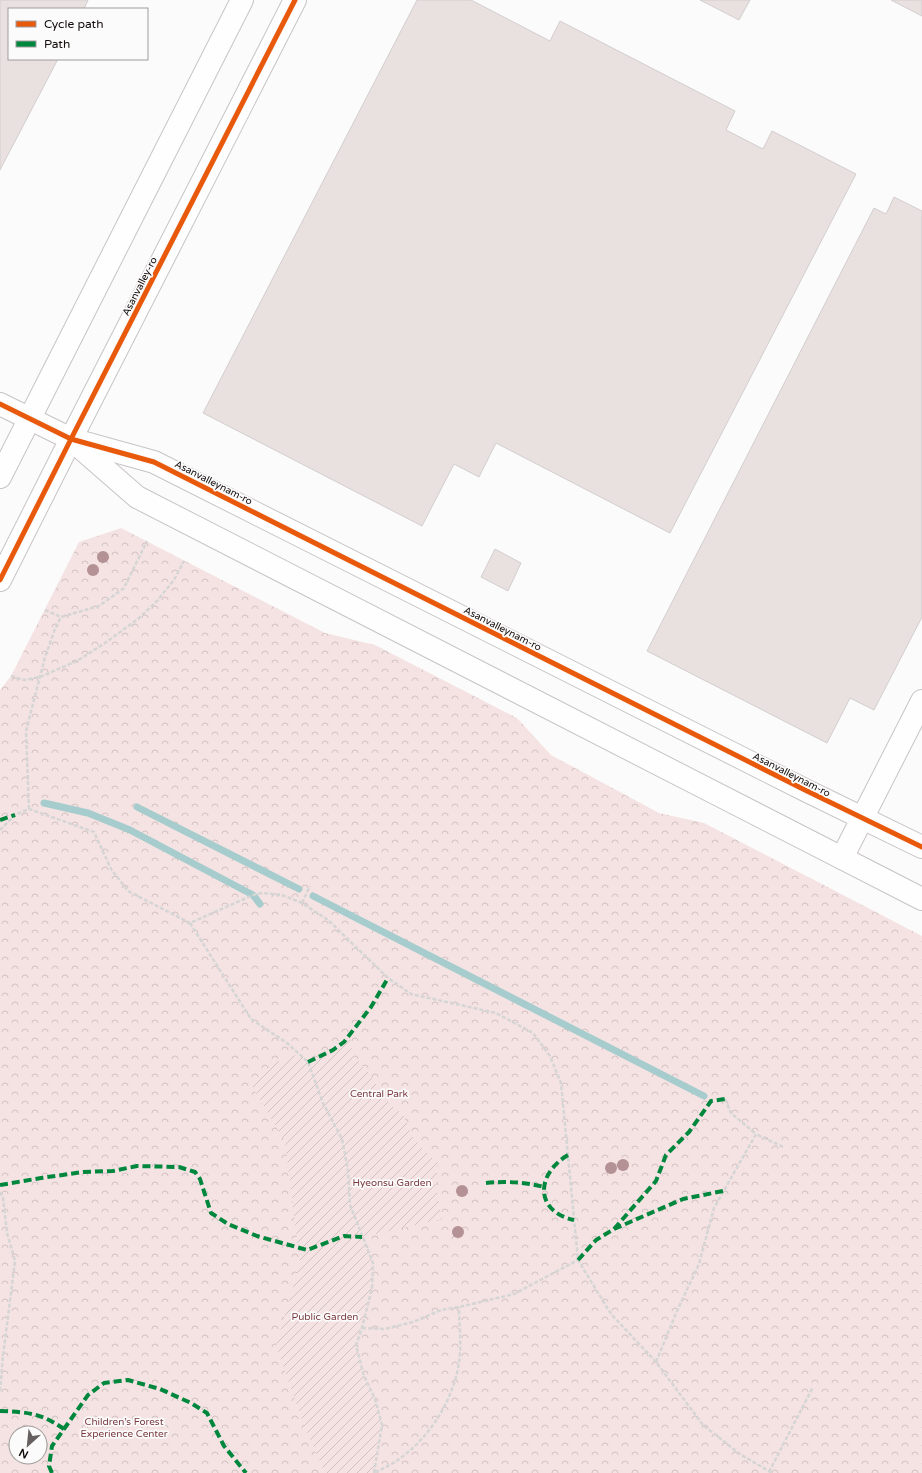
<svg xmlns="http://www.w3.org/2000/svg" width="922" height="1473" viewBox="0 0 922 1473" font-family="'Varela Round',sans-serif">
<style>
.park{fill:url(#park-crowns);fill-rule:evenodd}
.garden{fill:url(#garden-furrows)}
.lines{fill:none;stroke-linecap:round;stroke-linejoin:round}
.stream{stroke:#a6cccd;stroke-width:7}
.building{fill:#e9e0e0;stroke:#d3cece}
.secondary-casing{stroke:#c9c4c4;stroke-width:24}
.path{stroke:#d5d5d5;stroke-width:2.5;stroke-dasharray:4 2;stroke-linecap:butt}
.secondary{stroke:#fefefe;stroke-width:22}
.quiet{stroke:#00873e;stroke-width:4;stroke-dasharray:8 4;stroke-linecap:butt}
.cycleway-casing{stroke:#fbfbfb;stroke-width:8}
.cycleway{stroke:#e8590c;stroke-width:5}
.tree{fill:#b49194}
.labels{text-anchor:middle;stroke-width:3.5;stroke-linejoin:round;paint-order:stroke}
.street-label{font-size:10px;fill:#140b0b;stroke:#fbfbfb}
.park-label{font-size:10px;fill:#7a3b3f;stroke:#fbfbfb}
</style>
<defs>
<pattern id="park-crowns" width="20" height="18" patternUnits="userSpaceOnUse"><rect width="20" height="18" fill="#f5e3e3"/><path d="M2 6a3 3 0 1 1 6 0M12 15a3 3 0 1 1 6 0" fill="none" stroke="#d1c1c1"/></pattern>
<pattern id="garden-furrows" width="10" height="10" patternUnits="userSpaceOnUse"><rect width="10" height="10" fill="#f5e3e3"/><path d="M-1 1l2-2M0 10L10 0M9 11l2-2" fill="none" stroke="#d1c1c1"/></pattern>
</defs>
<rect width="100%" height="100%" fill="#fbfbfb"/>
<path class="park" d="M121 528 325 633 375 645 517 718 551 755 659 813 704 823 922 936V1473H0V690L11 676 79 542ZM16 1433H40V1457H16Z"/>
<path class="garden" d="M349 1036 353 1055 373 1078 384 1099 404 1116 411 1134 424 1151 438 1163 436 1186 442 1219 363 1237 373 1263 372 1288 356 1345 364 1376 375 1399 382 1425 374 1473H325L304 1425 276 1346 300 1263 285 1142 252 1086 273 1063 300 1054 308 1062C323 1055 338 1049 349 1036Z"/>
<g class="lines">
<g class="stream">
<polyline points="44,803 88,813 130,830 253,895 260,904"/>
<polyline points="137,807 299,889"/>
<polyline points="313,896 704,1096"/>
</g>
</g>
<g class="building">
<polygon points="0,0 88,0 84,9 9,9 9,59 58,59 0,170"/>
<polygon points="417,0 471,0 550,41 560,21 735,111 726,130 763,149 772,131 856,174 670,533 496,443 479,477 454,464 422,526 203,413"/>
<polygon points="700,0 750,0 739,20"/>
<polygon points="891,0 922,0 922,16"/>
<polygon points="894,197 922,211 922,617 874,710 850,698 827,743 647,651 874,208 886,214"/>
<polygon points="495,549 521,563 508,591 481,577"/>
</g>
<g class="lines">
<defs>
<g id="secondary">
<polyline points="0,404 71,439 154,462 807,791 922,847"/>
<polyline points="75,443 137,497 922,899"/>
<polyline points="0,477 242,0"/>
<polyline points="0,580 71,439 295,0"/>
<polyline points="842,858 922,701"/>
</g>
</defs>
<use href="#secondary" class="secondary-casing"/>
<g class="path">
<polyline points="45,610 61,617 99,606 124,588 147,541"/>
<polyline points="11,676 24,680 40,677 77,661 105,643 138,619 157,601 174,580 184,561"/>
<polyline points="29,809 26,731 45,657 55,629 61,617"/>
<polyline points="0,830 15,815 29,809 94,832 111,869 128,891 190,923 253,895 262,893 282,895 302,903 328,920 388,978 411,994 496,1013 533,1033 550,1056 561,1083 578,1260 611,1314 656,1362 703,1425 740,1454 772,1473"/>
<polyline points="302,903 310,886"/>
<polyline points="190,923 251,1019 287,1043 308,1062 323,1103 342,1139 348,1170 350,1205 373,1263 372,1288 362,1328 356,1345 364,1376 375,1399 382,1425 374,1473"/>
<polyline points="725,1099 731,1113 756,1134"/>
<polyline points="0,1192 3,1198 7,1233 15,1261 3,1356 0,1392"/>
<polyline points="362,1328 385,1329 413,1322 441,1310 459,1307 514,1294 578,1260"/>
<polyline points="656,1362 677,1311 699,1264 714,1208 756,1134 783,1147"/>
<path d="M375 1472C420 1455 457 1402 460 1353 461 1338 459 1322 459 1307"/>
<polyline points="769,1472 813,1387"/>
</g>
<use href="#secondary" class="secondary"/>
<g class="quiet">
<polyline points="0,820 15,815"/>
<polyline points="308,1062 333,1050 344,1042 371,1007 388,978"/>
<path d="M568 1155C536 1174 534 1211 574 1220"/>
<path d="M486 1183C506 1181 524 1182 544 1187"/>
<polyline points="0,1185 41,1178 83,1172 113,1171 137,1166 179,1167 195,1172 200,1179 211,1213 228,1224 257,1236 307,1250 344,1236 362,1237"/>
<polyline points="614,1229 656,1181 666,1155 689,1132 711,1101 725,1099"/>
<polyline points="578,1260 596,1240 614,1229 683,1199 723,1191"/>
<path d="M0 1411C27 1412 41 1413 64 1429"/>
<polyline points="52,1473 49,1466 52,1446 88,1395 104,1383 128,1380 160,1389 191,1403 207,1413 224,1446 246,1473"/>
</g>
<defs>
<g id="cycleway">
<polyline points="0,404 71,439 154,462 807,791 922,847"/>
<polyline points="0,580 71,439 295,0"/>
</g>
</defs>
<use href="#cycleway" class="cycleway-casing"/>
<use href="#cycleway" class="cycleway"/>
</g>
<g class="tree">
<circle cx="103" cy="557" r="6"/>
<circle cx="93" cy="570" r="6"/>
<circle cx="623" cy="1165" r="6"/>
<circle cx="611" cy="1168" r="6"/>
<circle cx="462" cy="1191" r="6"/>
<circle cx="458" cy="1232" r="6"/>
</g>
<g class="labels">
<g class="street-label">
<text transform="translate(139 286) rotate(-63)" y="4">Asanvalley-ro</text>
<text transform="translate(214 482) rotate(27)" y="4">Asanvalleynam-ro</text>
<text transform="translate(503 628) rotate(27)" y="4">Asanvalleynam-ro</text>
<text transform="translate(792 774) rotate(27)" y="4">Asanvalleynam-ro</text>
</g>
<g class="park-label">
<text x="379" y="1097">Central Park</text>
<text x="392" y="1186">Hyeonsu Garden</text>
<text x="325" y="1320">Public Garden</text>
<text x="124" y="1425">Children’s Forest<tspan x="124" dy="12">Experience Center</tspan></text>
</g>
</g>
<rect x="8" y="8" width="140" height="52" fill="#fbfbfb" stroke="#9f9b9b"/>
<rect x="16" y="21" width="20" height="6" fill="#e8590c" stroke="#9f9b9b"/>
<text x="44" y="28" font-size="12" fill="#140b0b">Cycle path</text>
<rect x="16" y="41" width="20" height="6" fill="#00873e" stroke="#9f9b9b"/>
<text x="44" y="48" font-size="12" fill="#140b0b">Path</text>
<g transform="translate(28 1445) rotate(207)"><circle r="19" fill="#fbfbfb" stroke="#9f9b9b"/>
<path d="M0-3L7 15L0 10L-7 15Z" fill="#655f5f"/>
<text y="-6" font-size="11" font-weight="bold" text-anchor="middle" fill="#140b0b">N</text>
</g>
</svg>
